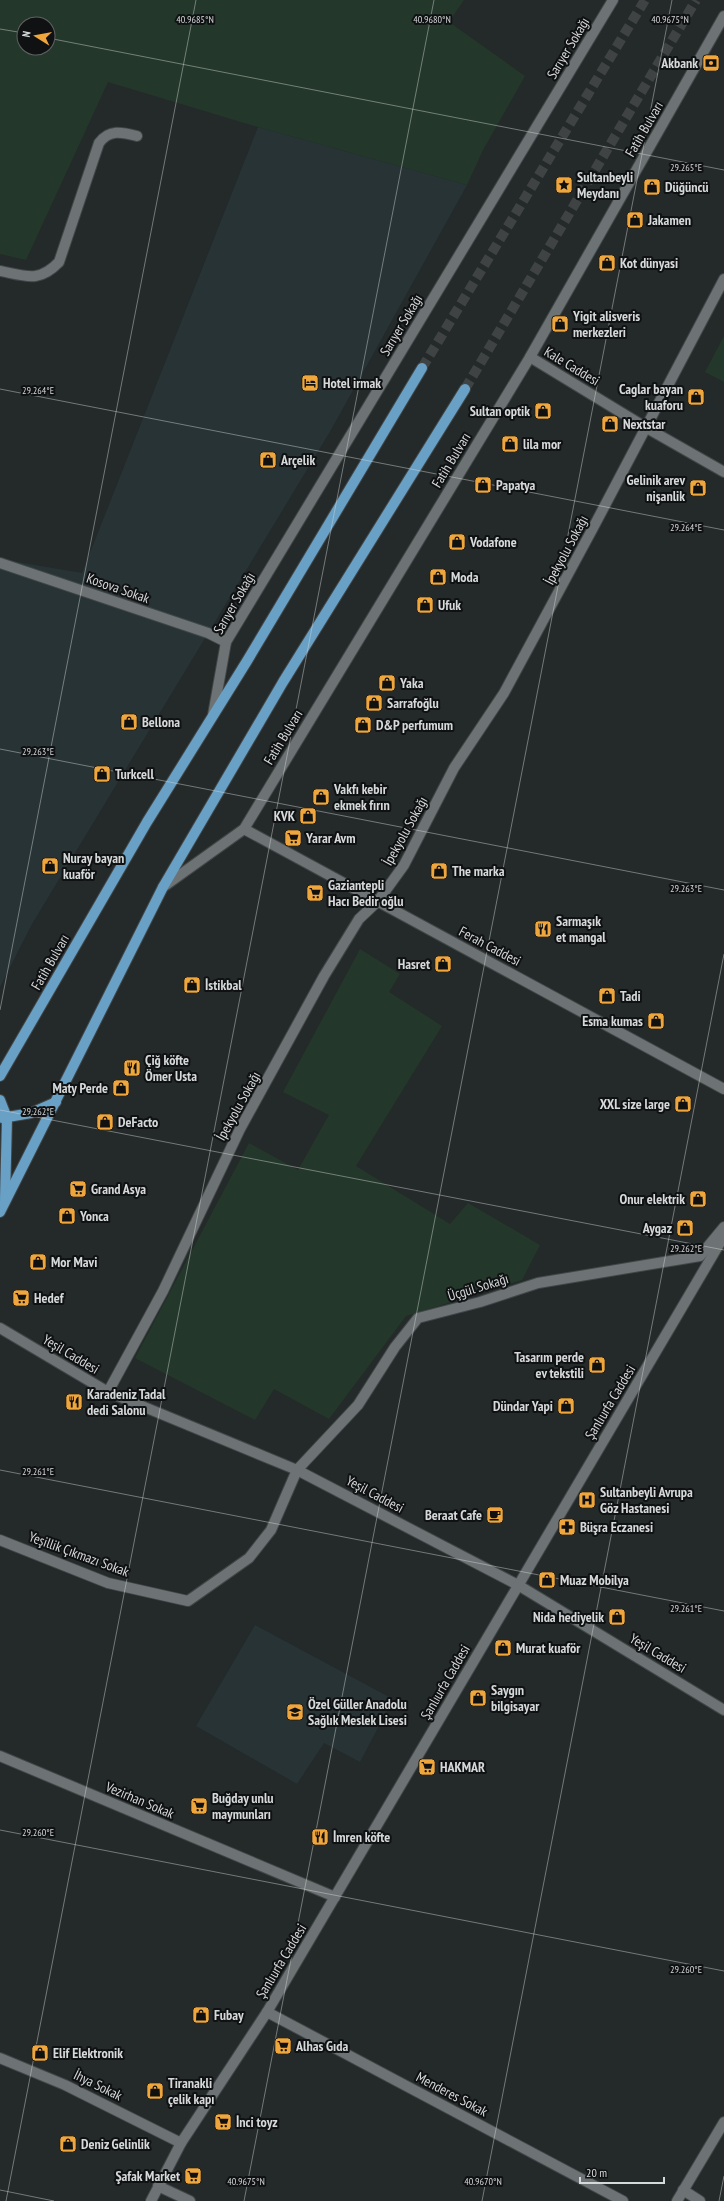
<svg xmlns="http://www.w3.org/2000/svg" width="724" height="2201" viewBox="0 0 724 2201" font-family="'PT Sans Narrow',sans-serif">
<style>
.built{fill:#273335}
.green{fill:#23382b;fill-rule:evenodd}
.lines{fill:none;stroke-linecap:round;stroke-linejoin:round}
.primary-tunnel{stroke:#3f4344;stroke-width:10;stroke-dasharray:10 5;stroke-linecap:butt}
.service-casing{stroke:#414647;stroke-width:12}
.minor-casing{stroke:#414647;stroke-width:12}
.tertiary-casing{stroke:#414647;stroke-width:12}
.primary-casing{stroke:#414647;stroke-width:12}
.service{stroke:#6d7374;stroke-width:10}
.minor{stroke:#6d7374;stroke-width:10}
.tertiary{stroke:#6d7374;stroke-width:10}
.primary{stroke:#68a0c6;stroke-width:10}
.ticks{fill:none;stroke:#d6d9da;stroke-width:1;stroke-opacity:0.45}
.labels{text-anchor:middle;stroke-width:4;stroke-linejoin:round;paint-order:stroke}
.street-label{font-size:14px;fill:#d6d9da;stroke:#0f1112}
.poi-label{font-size:14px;font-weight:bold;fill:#d6d9da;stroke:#0f1112;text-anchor:start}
.ticks-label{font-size:10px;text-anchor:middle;fill:#d6d9da;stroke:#0f1112;stroke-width:4;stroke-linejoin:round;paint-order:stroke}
</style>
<rect width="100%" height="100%" fill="#24292a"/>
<g class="built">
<polygon points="258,127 467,185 331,430 32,924 0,987 0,559 82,573"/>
<polygon points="255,1625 393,1699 360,1762 324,1743 297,1784 196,1726"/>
</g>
<g class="green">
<path d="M0 0H464L449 22 525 76 483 150 467 185 258 127 108 82 26 260 0 254ZM24 24H48V48H24Z"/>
<polygon points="724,336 724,382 705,372"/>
<polygon points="360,949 400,974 389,992 442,1026 356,1166 450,1224 468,1203 540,1245 522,1280 406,1316 329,1419 274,1389 255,1420 135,1358 249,1143 298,1170 329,1115 283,1092"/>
</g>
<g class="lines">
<g class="primary-tunnel">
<polyline points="422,368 645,0"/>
<polyline points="465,389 696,0"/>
</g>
<defs>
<path id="service" d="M0 271C26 276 39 283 59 262L99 143C109 129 122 132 137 136"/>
<g id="minor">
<polyline points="530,357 645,427 724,472"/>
<polyline points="0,563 208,633 226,642"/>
<polyline points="213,715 226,642 613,0"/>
<polyline points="244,829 724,1089"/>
<polyline points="163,887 244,829 530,357 724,16"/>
<polyline points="0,1328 108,1392 297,1470 518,1585 724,1710"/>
<polyline points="108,1392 163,1291 240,1129 324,976 359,919 378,901 404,865 454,768 504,693 593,528 724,279"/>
<polyline points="0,1540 108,1583 188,1601 249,1558 271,1530 297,1470 358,1405 395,1347 418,1318 480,1302 538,1283 700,1256 724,1227"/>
<polyline points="0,1756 335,1897"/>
<polyline points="267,2012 623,2201"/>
<polyline points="0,2058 65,2085 181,2143"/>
<polyline points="158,2186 190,2201"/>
<polyline points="683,2190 700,2201"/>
<polyline points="677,2201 724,2122"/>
</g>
<polyline id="tertiary" points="151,2201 181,2143 267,2012 724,1236"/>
<g id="primary">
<polyline points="0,1076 147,822 247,661 422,368"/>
<polyline points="0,1100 7,1118 5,1199"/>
<polyline points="2,1118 31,1113 56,1102"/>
<polyline points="0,1212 163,887 283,682 465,389"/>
</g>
</defs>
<use href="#service" class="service-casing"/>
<use href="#minor" class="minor-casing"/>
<use href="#tertiary" class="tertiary-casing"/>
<use href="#primary" class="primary-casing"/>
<use href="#service" class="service"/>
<use href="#minor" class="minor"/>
<use href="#tertiary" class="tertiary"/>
<use href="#primary" class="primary"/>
</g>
<path class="ticks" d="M0 29 24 33M48 38 724 170M0 389 724 530M0 749 724 890M0 1010 196 0M0 1110 724 1250M0 1470 724 1611M0 1830 724 1971M0 2190 54 2201M6 2201 434 0M244 2201 672 0M482 2201 724 954M719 2201 724 2176"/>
<defs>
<symbol id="bank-square" viewBox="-11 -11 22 22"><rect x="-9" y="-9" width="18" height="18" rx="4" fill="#efa73d" stroke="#0f1112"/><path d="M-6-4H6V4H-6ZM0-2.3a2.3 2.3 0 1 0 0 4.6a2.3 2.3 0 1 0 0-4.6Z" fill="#111"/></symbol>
<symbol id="sight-square" viewBox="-11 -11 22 22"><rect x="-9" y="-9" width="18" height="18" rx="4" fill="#efa73d" stroke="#0f1112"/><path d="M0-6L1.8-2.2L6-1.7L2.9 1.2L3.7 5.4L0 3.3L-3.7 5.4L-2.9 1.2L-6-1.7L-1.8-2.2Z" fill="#111"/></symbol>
<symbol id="shop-square" viewBox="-11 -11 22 22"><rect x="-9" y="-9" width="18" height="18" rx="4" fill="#efa73d" stroke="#0f1112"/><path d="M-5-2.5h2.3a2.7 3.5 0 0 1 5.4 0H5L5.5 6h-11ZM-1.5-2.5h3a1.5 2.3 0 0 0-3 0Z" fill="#111"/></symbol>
<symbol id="hotel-square" viewBox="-11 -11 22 22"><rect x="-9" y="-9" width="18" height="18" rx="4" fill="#efa73d" stroke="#0f1112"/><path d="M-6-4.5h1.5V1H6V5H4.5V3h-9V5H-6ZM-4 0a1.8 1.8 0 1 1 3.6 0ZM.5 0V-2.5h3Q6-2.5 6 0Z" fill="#111"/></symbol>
<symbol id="supermarket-square" viewBox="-11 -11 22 22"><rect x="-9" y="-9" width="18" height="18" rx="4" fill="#efa73d" stroke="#0f1112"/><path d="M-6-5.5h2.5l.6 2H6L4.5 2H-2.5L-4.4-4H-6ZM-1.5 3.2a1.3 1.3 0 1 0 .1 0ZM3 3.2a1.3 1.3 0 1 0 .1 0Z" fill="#111"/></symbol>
<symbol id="restaurant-square" viewBox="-11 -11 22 22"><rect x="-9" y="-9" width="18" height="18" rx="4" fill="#efa73d" stroke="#0f1112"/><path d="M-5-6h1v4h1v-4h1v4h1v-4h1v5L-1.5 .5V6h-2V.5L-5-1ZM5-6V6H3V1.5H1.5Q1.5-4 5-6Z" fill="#111"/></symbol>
<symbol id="hospital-square" viewBox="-11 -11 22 22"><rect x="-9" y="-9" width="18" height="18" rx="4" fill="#efa73d" stroke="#0f1112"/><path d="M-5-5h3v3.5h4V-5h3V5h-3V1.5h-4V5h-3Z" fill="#111"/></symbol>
<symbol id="cafe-square" viewBox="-11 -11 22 22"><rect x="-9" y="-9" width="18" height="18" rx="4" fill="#efa73d" stroke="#0f1112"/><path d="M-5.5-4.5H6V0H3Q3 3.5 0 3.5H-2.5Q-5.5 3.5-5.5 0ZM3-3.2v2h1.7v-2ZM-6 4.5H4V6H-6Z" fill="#111"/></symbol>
<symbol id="pharmacy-square" viewBox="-11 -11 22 22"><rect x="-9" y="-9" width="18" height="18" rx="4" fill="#efa73d" stroke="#0f1112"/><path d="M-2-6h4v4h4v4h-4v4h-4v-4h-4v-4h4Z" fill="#111"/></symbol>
<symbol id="school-square" viewBox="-11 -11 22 22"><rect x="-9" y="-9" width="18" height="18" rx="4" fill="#efa73d" stroke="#0f1112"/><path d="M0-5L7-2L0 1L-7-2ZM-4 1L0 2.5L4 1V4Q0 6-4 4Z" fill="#111"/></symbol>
</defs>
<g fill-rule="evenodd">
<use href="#bank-square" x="701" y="53" width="20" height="20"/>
<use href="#sight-square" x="554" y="175" width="20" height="20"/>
<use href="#shop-square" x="642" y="177" width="20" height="20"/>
<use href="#shop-square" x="625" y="210" width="20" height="20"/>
<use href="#shop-square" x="597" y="253" width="20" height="20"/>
<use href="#shop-square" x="550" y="314" width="20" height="20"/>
<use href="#hotel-square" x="300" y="373" width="20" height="20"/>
<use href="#shop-square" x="686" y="387" width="20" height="20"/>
<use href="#shop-square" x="533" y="401" width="20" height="20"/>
<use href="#shop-square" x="600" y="414" width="20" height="20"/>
<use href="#shop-square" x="500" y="434" width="20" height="20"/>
<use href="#shop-square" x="258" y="450" width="20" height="20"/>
<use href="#shop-square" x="473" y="475" width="20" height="20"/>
<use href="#shop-square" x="688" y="478" width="20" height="20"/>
<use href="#shop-square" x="447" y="532" width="20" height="20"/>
<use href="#shop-square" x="428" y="567" width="20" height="20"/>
<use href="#shop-square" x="415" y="595" width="20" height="20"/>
<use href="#shop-square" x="377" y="673" width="20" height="20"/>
<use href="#shop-square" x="364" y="693" width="20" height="20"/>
<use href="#shop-square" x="119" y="712" width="20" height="20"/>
<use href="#shop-square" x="353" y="715" width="20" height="20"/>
<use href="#shop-square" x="92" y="764" width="20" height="20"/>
<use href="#shop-square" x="311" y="787" width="20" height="20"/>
<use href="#shop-square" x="298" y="806" width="20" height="20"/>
<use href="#supermarket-square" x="283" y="828" width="20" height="20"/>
<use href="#shop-square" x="40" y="856" width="20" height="20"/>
<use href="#shop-square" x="429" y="861" width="20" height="20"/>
<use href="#supermarket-square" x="305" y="883" width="20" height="20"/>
<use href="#restaurant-square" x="533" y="919" width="20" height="20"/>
<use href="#shop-square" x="433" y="954" width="20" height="20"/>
<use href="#shop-square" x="182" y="975" width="20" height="20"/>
<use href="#shop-square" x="597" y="986" width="20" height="20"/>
<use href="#shop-square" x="646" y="1011" width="20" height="20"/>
<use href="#restaurant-square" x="122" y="1058" width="20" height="20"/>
<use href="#shop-square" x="111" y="1078" width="20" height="20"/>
<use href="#shop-square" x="673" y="1094" width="20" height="20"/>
<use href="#shop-square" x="95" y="1112" width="20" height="20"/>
<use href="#supermarket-square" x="68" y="1179" width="20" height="20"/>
<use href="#shop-square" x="688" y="1189" width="20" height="20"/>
<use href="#shop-square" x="57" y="1206" width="20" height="20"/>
<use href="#shop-square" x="675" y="1218" width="20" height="20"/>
<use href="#shop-square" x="28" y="1252" width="20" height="20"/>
<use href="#supermarket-square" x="11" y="1288" width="20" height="20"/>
<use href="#shop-square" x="587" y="1355" width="20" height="20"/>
<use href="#restaurant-square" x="64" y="1392" width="20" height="20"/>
<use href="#shop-square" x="556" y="1396" width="20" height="20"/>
<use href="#hospital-square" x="577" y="1490" width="20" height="20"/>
<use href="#cafe-square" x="485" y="1505" width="20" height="20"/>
<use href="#pharmacy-square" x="557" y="1517" width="20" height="20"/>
<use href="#shop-square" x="537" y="1570" width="20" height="20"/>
<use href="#shop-square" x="607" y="1607" width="20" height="20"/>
<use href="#shop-square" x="493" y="1638" width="20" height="20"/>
<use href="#shop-square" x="468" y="1688" width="20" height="20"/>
<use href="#school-square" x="285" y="1702" width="20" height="20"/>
<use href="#supermarket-square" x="417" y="1757" width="20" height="20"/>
<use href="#supermarket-square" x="189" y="1796" width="20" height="20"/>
<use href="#restaurant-square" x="310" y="1827" width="20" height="20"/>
<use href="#shop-square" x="191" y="2005" width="20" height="20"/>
<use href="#supermarket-square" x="273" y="2036" width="20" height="20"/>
<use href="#shop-square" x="30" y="2043" width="20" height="20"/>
<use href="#shop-square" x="145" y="2081" width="20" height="20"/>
<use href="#supermarket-square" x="213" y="2112" width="20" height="20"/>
<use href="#shop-square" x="58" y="2134" width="20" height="20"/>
<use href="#supermarket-square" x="183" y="2166" width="20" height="20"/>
</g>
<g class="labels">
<g class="street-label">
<text transform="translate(568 48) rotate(-59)" y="5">Sarıyer Sokağı</text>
<text transform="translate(644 129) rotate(-60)" y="5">Fatih Bulvarı</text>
<text transform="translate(401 325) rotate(-59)" y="5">Sarıyer Sokağı</text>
<text transform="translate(572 366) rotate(31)" y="5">Kale Caddesi</text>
<text transform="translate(451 460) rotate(-59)" y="5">Fatih Bulvarı</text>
<text transform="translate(566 550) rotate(-62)" y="5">İpekyolu Sokağı</text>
<text transform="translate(118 588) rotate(19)" y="5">Kosova Sokak</text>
<text transform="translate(234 603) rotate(-60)" y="5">Sarıyer Sokağı</text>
<text transform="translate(283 737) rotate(-59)" y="5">Fatih Bulvarı</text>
<text transform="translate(405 831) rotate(-61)" y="5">İpekyolu Sokağı</text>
<text transform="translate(490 946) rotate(28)" y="5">Ferah Caddesi</text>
<text transform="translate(50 962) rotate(-60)" y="5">Fatih Bulvarı</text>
<text transform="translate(238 1106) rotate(-61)" y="5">İpekyolu Sokağı</text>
<text transform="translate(478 1287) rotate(-17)" y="5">Üçgül Sokağı</text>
<text transform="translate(71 1354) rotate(31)" y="5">Yeşil Caddesi</text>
<text transform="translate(610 1402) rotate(-59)" y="5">Şanlıurfa Caddesi</text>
<text transform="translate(375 1494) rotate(28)" y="5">Yeşil Caddesi</text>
<text transform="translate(79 1554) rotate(20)" y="5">Yeşillik Çıkmazı Sokak</text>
<text transform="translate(658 1653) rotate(31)" y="5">Yeşil Caddesi</text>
<text transform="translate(445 1682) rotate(-60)" y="5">Şanlıurfa Caddesi</text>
<text transform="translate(140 1800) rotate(23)" y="5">Vezirhan Sokak</text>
<text transform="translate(281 1961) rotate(-59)" y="5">Şanlıurfa Caddesi</text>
<text transform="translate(98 2085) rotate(26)" y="5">İhya Sokak</text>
<text transform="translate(452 2094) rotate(28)" y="5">Menderes Sokak</text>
</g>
<g class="poi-label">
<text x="698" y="68" text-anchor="end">Akbank</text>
<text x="577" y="182">Sultanbeyli<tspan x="577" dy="16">Meydanı</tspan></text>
<text x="665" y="192">Düğüncü</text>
<text x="648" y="225">Jakamen</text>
<text x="620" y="268">Kot dünyasi</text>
<text x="573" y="321">Yigit alisveris<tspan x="573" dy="16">merkezleri</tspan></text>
<text x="323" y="388">Hotel irmak</text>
<text x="683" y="394" text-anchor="end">Caglar bayan<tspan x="683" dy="16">kuaforu</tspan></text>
<text x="530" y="416" text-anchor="end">Sultan optik</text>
<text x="623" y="429">Nextstar</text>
<text x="523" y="449">lila mor</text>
<text x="281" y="465">Arçelik</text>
<text x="685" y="485" text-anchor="end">Gelinik arev<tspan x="685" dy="16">nişanlik</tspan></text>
<text x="496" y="490">Papatya</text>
<text x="470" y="547">Vodafone</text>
<text x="451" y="582">Moda</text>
<text x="438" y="610">Ufuk</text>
<text x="400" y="688">Yaka</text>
<text x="387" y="708">Sarrafoğlu</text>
<text x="142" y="727">Bellona</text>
<text x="376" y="730">D&amp;P perfumum</text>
<text x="115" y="779">Turkcell</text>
<text x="334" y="794">Vakfı kebir<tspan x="334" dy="16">ekmek fırın</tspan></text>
<text x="295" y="821" text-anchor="end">KVK</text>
<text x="306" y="843">Yarar Avm</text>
<text x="63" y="863">Nuray bayan<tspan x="63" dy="16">kuaför</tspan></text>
<text x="452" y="876">The marka</text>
<text x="328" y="890">Gaziantepli<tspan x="328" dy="16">Hacı Bedir oğlu</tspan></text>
<text x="556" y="926">Sarmaşık<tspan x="556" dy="16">et mangal</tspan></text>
<text x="430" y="969" text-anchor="end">Hasret</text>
<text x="205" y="990">İstikbal</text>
<text x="620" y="1001">Tadi</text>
<text x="643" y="1026" text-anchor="end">Esma kumas</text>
<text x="145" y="1065">Çiğ köfte<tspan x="145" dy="16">Ömer Usta</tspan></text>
<text x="108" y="1093" text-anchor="end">Maty Perde</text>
<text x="670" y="1109" text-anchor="end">XXL size large</text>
<text x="118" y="1127">DeFacto</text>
<text x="91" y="1194">Grand Asya</text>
<text x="685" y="1204" text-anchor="end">Onur elektrik</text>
<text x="80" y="1221">Yonca</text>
<text x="672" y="1233" text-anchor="end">Aygaz</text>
<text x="51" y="1267">Mor Mavi</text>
<text x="34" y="1303">Hedef</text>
<text x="584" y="1362" text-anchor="end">Tasarım perde<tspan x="584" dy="16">ev tekstili</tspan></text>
<text x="87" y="1399">Karadeniz Tadal<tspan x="87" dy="16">dedi Salonu</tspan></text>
<text x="553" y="1411" text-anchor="end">Dündar Yapi</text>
<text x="600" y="1497">Sultanbeyli Avrupa<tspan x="600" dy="16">Göz Hastanesi</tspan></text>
<text x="482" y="1520" text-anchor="end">Beraat Cafe</text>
<text x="580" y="1532">Büşra Eczanesi</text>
<text x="560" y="1585">Muaz Mobilya</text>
<text x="604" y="1622" text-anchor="end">Nida hediyelik</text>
<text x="516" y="1653">Murat kuaför</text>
<text x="491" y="1695">Saygın<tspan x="491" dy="16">bilgisayar</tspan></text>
<text x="308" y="1709">Özel Güller Anadolu<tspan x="308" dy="16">Sağlık Meslek Lisesi</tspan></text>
<text x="440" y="1772">HAKMAR</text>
<text x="212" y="1803">Buğday unlu<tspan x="212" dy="16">maymunları</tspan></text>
<text x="333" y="1842">İmren köfte</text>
<text x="214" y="2020">Fubay</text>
<text x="296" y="2051">Alhas Gıda</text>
<text x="53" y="2058">Elif Elektronik</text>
<text x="168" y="2088">Tiranakli<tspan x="168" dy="16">çelik kapı</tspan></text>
<text x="236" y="2127">İnci toyz</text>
<text x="81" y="2149">Deniz Gelinlik</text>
<text x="180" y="2181" text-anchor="end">Şafak Market</text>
</g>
</g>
<g class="ticks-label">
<text x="195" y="23">40.9685°N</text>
<text x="432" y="23">40.9680°N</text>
<text x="670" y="23">40.9675°N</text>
<text x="686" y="171">29.265°E</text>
<text x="38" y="394">29.264°E</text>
<text x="686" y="531">29.264°E</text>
<text x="38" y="755">29.263°E</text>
<text x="686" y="892">29.263°E</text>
<text x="38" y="1115">29.262°E</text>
<text x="686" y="1252">29.262°E</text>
<text x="38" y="1475">29.261°E</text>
<text x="686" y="1612">29.261°E</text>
<text x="38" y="1836">29.260°E</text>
<text x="686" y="1973">29.260°E</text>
<text x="246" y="2185">40.9675°N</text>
<text x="483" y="2185">40.9670°N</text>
</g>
<g transform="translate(36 36) rotate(281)"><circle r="19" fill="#0f1112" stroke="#5f6162"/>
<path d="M0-3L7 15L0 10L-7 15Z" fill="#efa73d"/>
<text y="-6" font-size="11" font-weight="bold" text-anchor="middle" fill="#d6d9da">N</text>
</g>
<path d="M580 2177v6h84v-6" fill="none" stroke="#d6d9da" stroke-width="2"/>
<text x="586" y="2177" font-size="12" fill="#d6d9da" stroke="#0f1112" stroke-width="3" paint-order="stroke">20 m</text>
</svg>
